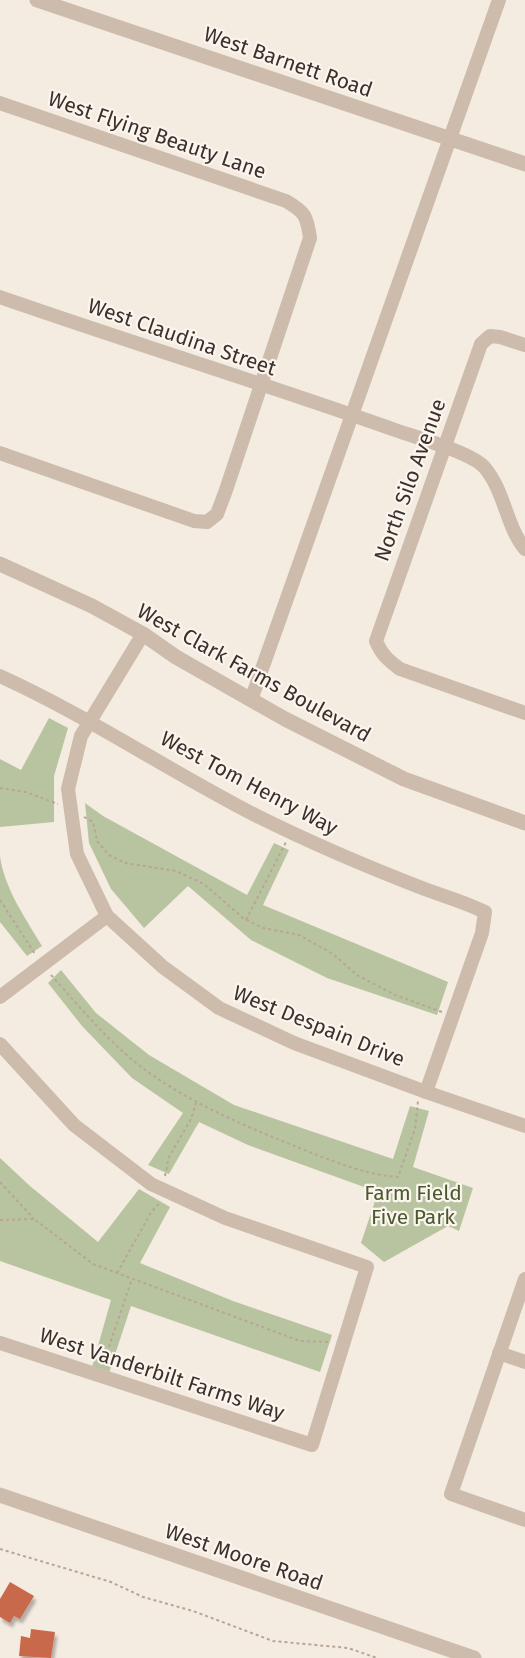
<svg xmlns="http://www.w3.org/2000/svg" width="525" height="1658" viewBox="0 0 525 1658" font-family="'Fira Sans',sans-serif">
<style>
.green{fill:#b8c4a0}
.building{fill:#c8694b;filter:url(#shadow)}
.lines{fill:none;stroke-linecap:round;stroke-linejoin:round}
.path{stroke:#b9a596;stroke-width:2;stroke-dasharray:3 3;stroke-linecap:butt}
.minor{stroke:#cdbbac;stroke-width:14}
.tertiary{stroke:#cdbbac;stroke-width:15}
.labels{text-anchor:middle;stroke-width:4.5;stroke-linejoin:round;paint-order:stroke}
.street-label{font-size:21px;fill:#3b302b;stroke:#fbf5ee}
.park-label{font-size:21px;fill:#4a5a2e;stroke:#fbf5ee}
</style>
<defs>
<filter id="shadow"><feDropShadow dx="2.5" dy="4.5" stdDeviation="1.5" flood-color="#0004"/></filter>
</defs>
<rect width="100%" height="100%" fill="#f4ebe1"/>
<g class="green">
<polygon points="49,718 68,728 54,776 54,822 0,827 0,759 21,770"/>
<polygon points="85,803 103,816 247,895 274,843 289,850 263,905 448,982 437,1015 327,978 251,940 188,886 144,928 111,889 89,843"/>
<path d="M0 856C4 888 26 919 42 946L27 956 0 922Z"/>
<polygon points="61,970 96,1013 149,1055 234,1105 393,1159 410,1106 429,1111 413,1167 473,1188 459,1231 448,1226 384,1262 361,1243 378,1192 248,1145 199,1122 169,1174 148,1165 183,1113 132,1078 82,1026 48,983"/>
<polygon points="0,1158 30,1186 98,1242 139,1189 170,1207 140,1263 233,1301 332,1335 320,1372 131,1306 109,1373 92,1367 111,1300 0,1261"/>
</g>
<g class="building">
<polygon points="10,1582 34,1596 20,1619 14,1616 10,1623 0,1617 0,1599"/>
<polygon points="31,1629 55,1632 51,1658 19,1656 21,1636 30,1638"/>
</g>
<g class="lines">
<g class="path">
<polyline points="0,788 26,792 58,804"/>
<polyline points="84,817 93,822 97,841 109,855 125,863 176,871 204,884 243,918 263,928 299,935 333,954 357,975 395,995 442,1012"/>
<polyline points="0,900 35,954"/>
<polyline points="246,920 286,842"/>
<path d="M51 975C82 1009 113 1048 151 1074 198 1107 250 1128 302 1149 332 1161 366 1175 398 1177L415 1129 418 1101"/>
<polyline points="165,1176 169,1157 191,1119 196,1103"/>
<polyline points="0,1182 34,1219"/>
<polyline points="0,1220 34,1219 93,1264 300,1341 331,1342"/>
<polyline points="117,1273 152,1211 161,1202"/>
<polyline points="103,1364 132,1279"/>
<polyline points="0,1549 111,1582 143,1597 193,1611 273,1641 348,1648 377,1658"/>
</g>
<g class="minor">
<path d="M0 103 286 201C305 212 307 216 310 238L226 490 217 514 207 522 194 521 0 453"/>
<path d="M0 297C132 343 266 384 398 431 418 438 473 453 485 468 505 492 506 526 525 549"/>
<path d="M525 345 500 337 490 336 481 344 376 641C381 654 389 661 400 669L525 713"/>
<polyline points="143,634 81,736 68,789 77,854 107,916 163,967 219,1008 294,1043 426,1092 525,1126"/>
<path d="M0 676C88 716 169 771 255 815 309 842 365 866 422 888 443 896 465 902 485 912L482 933 426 1092"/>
<polyline points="251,700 499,0"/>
<polyline points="0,997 107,916"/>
<polyline points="0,1044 74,1125 151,1184 225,1218 367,1267 312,1445 0,1343"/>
<polyline points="525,1279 451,1494 525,1520"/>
<polyline points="499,1353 525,1362"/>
</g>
<g class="tertiary">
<polyline points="37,0 525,164"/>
<polyline points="0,564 92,606 143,634 176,657 285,719 404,779 525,823"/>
<polyline points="0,1495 474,1658"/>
</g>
</g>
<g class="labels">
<g class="street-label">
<text transform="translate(288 62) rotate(19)" y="7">West Barnett Road</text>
<text transform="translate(157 135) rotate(19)" y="7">West Flying Beauty Lane</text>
<text transform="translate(182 337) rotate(19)" y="7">West Claudina Street</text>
<text transform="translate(410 480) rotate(-70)" y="7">North Silo Avenue</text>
<text transform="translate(254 673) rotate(29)" y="7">West Clark Farms Boulevard</text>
<text transform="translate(249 783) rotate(28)" y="7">West Tom Henry Way</text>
<text transform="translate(319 1026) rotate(22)" y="7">West Despain Drive</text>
<text transform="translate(162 1374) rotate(18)" y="7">West Vanderbilt Farms Way</text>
<text transform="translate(244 1557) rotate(19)" y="7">West Moore Road</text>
</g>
<g class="park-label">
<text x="413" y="1200">Farm Field<tspan x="413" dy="24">Five Park</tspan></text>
</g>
</g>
</svg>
